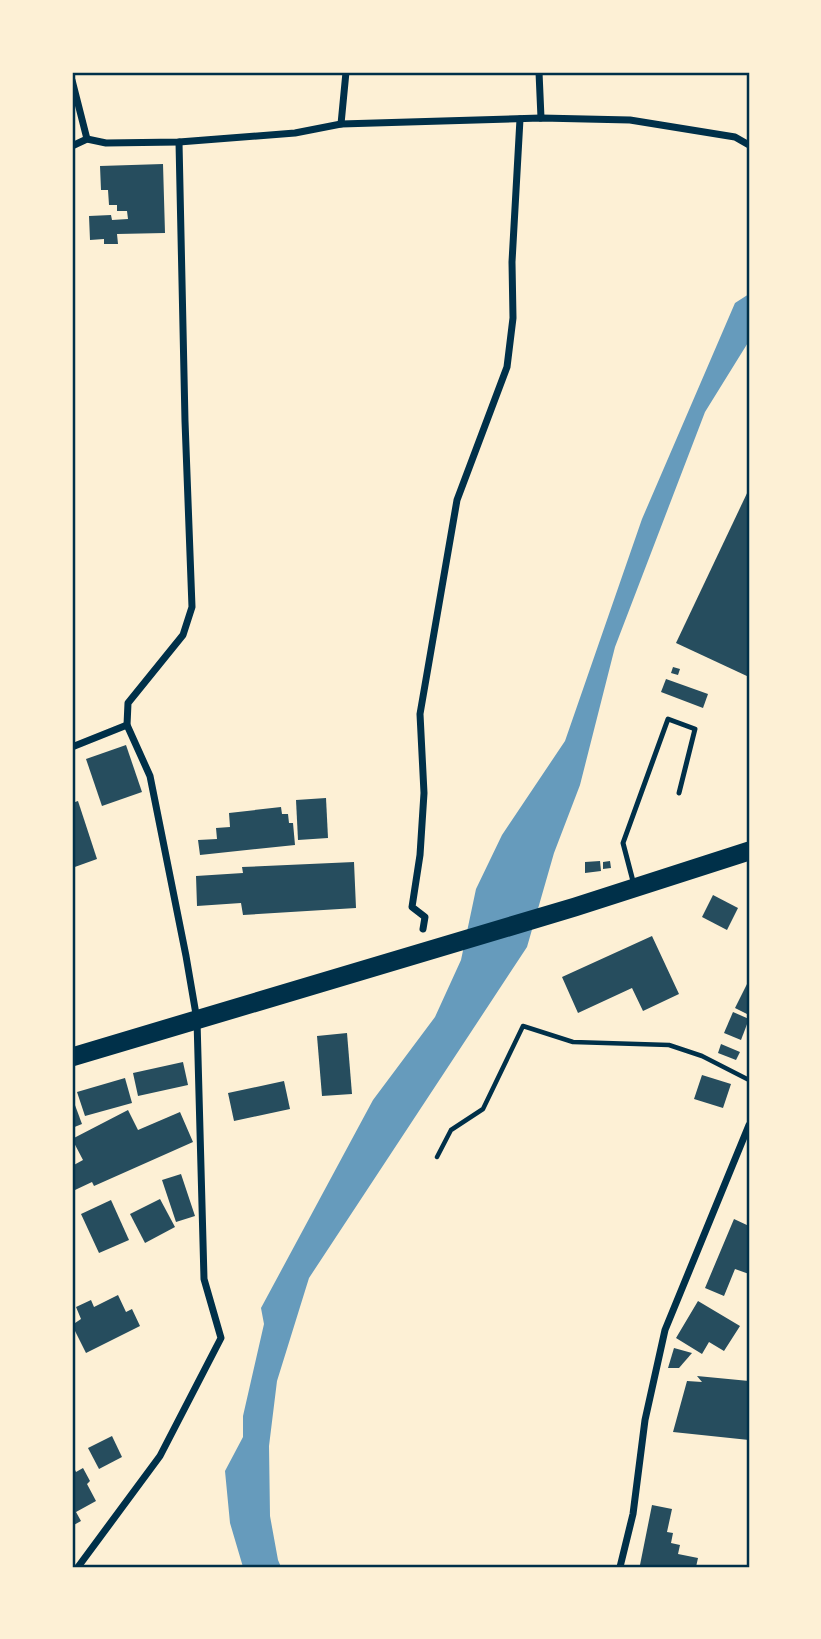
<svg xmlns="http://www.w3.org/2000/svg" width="821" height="1639" viewBox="0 0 821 1639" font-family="'Golos Text',sans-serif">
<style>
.water{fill:#669bbc}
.building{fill:#264d5e}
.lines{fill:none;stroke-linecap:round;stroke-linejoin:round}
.path{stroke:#003049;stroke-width:4.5}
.service{stroke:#003049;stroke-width:5}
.minor{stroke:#003049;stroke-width:7}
.trunk{stroke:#003049;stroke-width:19}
.neatline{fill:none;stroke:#003049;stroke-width:2.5}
</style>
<rect width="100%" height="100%" fill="#fdf0d5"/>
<polygon class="water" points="749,294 749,341 705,412 615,647 580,785 554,853 527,947 309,1278 277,1381 269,1446 270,1516 278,1560 281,1567 243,1567 230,1523 225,1471 243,1437 243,1416 264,1324 261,1308 373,1100 435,1017 461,960 476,889 502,835 565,741 642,519 735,303"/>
<g class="building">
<polygon points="163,164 165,233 117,234 118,244 104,244 104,239 90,240 89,216 111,215 112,220 128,219 127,211 117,211 117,205 109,205 108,190 101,190 100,166"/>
<polygon points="749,489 749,677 676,643"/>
<polygon points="673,667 680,669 678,675 671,673"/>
<polygon points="666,679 708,694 703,708 661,692"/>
<polygon points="126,745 142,792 102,806 86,759"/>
<polygon points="326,798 328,838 298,840 296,800"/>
<polygon points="78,801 97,859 72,868 72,803"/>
<polygon points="281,807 282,814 288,814 289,823 293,823 295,845 200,855 198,840 217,839 216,828 230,827 229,813"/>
<polygon points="600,861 601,871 585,873 585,862"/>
<polygon points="610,861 611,868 603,869 603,862"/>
<polygon points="354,862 356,908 243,915 241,903 197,906 196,876 243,873 242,867"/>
<polygon points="713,895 738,908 727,930 702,917"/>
<polygon points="652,936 679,994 643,1011 632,988 578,1013 562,977"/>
<polygon points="749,980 749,1015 735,1008"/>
<polygon points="733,1012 749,1019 741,1040 724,1033"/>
<polygon points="347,1033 352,1094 322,1096 317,1036"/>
<polygon points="721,1044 740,1052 736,1060 718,1053"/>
<polygon points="183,1062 188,1085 138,1096 133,1073"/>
<polygon points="702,1075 731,1084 723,1108 694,1099"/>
<polygon points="125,1078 132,1103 85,1116 77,1092"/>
<polygon points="284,1081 290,1109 234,1121 228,1093"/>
<polygon points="72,1097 82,1124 72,1128"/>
<polygon points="128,1110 138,1130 180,1112 193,1142 94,1186 92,1182 75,1190 72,1182 72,1166 83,1160 72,1139"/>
<polygon points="181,1174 195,1216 176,1222 162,1180"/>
<polygon points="160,1199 175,1227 145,1243 130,1214"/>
<polygon points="111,1200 129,1240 99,1253 81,1214"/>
<polygon points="734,1219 749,1226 749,1274 735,1269 724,1296 705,1288"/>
<polygon points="118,1295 126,1312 132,1309 140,1326 86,1353 72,1325 81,1319 76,1307 91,1300 94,1307"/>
<polygon points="698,1301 740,1326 724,1351 709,1342 702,1354 676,1338"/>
<polygon points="674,1348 692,1353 679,1368 668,1368"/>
<polygon points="697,1376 749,1381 749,1440 673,1432 687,1381 702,1382"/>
<polygon points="112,1436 122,1457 99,1469 88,1448"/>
<polygon points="72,1464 76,1472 83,1468 90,1481 87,1484 96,1501 76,1512 81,1521 72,1526"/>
<polygon points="652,1505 672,1509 667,1532 673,1533 671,1543 680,1545 678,1554 698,1558 696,1567 653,1567 640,1565"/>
</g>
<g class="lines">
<polyline class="path" points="437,1157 451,1130 483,1109 523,1026 573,1042 669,1045 702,1056 749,1080"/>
<polyline class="service" points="634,885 623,843 668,719 695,729 679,793"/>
<g class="minor">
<polyline points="539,72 541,118"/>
<polyline points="72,80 87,139"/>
<polyline points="341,124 346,72"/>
<polyline points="72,146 87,139 106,143 179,142 295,133 341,124 541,118 630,120 735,137 749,145"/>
<polyline points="72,747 127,725"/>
<polyline points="423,929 425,917 412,907 420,855 424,793 420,714 457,500 507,367 513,318 512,262 520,119"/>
<polyline points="78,1567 160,1456 221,1338 204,1279 197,1020 186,956 150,776 127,725 128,703 183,635 192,607 185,421 179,142"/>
<polyline points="620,1567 633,1514 645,1420 665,1330 749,1125"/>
</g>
<polyline class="trunk" points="72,1057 575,907 749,851"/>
</g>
<rect width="821" height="1639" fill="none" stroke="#fdf0d5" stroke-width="147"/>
<rect x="74" y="74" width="674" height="1492" class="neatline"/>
</svg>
